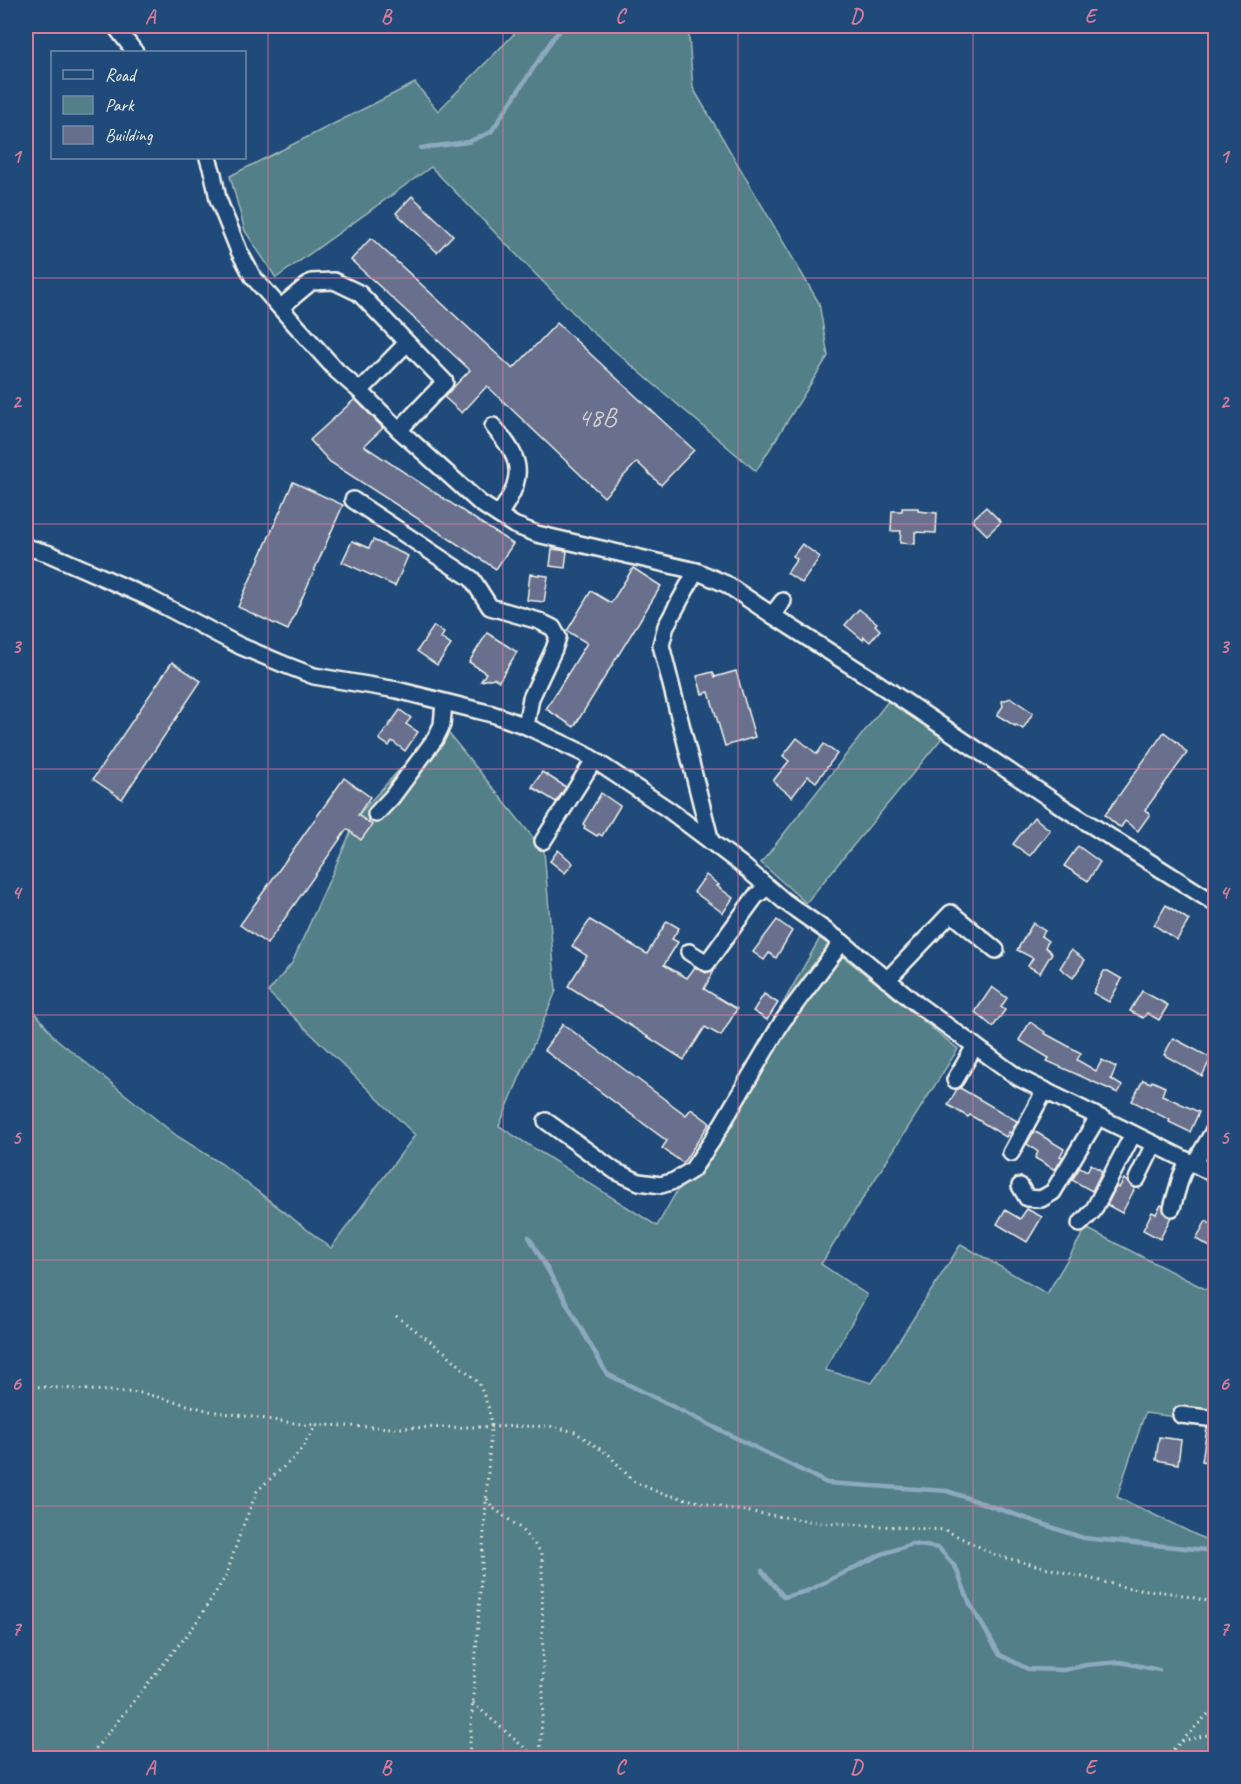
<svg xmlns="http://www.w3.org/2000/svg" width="1241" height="1784" viewBox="0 0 1241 1784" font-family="Caveat,sans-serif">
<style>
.green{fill:#527f88;stroke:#a3b8b8;stroke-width:1.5}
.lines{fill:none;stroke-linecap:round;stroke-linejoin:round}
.stream{stroke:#8da9bf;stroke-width:4.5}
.building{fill:#686f8d;stroke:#f4f1e8;stroke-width:1.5}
.minor-casing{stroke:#f4f1e8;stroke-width:20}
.path{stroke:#f4f1e8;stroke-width:3;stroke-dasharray:1.5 4.5;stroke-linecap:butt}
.minor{stroke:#1f4a7a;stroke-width:15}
.grid{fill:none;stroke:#d87a9a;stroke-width:1.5;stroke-opacity:0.55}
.labels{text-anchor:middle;stroke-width:5;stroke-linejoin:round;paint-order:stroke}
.number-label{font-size:27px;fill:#d1d0d1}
.neatline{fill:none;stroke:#d87a9a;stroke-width:2}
.grid-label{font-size:20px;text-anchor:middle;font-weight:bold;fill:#d87a9a}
</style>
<rect width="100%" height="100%" fill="#1f4a7a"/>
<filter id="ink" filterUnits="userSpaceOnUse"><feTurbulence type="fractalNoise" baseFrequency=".0167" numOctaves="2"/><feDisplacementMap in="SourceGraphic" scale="12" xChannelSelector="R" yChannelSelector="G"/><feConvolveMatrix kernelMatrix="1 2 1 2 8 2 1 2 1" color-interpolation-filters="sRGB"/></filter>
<g filter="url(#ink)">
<g class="green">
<polygon points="522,26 688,26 693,88 819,303 828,356 756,471 590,330 431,167 276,278 245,231 230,176 415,83 438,111"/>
<polygon points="889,700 942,738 806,903 761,863"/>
<polygon points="441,724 544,851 556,991 499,1126 657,1226 820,938 958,1049 821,1264 867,1295 825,1370 872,1383 961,1244 1047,1294 1086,1228 1215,1294 1215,1422 1145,1413 1117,1497 1215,1544 1215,1758 26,1758 26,1000 54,1037 177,1136 222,1164 331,1248 415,1135 268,992 292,963 359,814"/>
</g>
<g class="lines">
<g class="stream">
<polyline points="421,148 468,142 491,132 554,37 564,26"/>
<polyline points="529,1237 607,1374 827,1483 947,1491 1083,1538 1216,1551"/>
<polyline points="762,1571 784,1597 807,1591 882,1554 912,1544 939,1548 956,1568 970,1604 1000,1655 1028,1669 1064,1670 1086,1665 1120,1662 1159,1670"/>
</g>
</g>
<g class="building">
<polygon points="412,196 453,235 437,252 396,213"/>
<polygon points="371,238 513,369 557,323 694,450 661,485 637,462 604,497 487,386 462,413 444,397 470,370 351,260"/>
<polygon points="355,399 383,428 364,446 513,544 496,569 330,462 310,440"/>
<polygon points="293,482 343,505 288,630 238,607"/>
<polygon points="986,507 1001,522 987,535 972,520"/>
<polygon points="902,508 918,508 918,511 937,513 936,533 915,532 915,544 900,543 901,531 891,531 892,511 902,511"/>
<polygon points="373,540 408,556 395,586 342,562 352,541 369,548"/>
<polygon points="802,544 820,557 802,583 787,573 797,559 793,556"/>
<polygon points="552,549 567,551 565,568 550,566"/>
<polygon points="633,568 661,586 574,727 546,709 587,643 567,631 591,591 611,603"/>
<polygon points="530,574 548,576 544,602 527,600"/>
<polygon points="859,609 877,623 875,625 880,630 870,642 864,637 863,640 845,625"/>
<polygon points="434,626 444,633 441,638 451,645 437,665 417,651"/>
<polygon points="487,633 517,652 499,681 494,678 481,681 486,673 469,662"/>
<polygon points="172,662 201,681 122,799 93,779"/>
<polygon points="736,671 755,737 725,746 709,692 702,694 697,676 713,672 715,677"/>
<polygon points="1011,698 1033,713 1023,729 1016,725 1015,726 997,715 1003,706 1002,701"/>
<polygon points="400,710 411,718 406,724 418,732 405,751 392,741 389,746 379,739"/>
<polygon points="1164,732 1178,743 1187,753 1145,810 1150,814 1138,831 1125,821 1121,827 1118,826 1105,815"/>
<polygon points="797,738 817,754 824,744 837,754 816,782 808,776 792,797 773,781 789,761 783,756"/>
<polygon points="542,772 566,787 556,802 532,787"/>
<polygon points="344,778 370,797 358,815 372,825 361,840 347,829 267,944 240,925"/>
<polygon points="601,793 620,806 602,836 599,834 597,836 584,828 585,826 583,824"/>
<polygon points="1034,817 1050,830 1030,856 1013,844"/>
<polygon points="1078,846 1100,862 1088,881 1064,866"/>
<polygon points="558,850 573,863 565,873 550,861"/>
<polygon points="706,875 719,885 717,886 733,898 723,913 694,892"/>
<polygon points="1166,905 1189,920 1177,940 1154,925"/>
<polygon points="590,920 647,954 667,921 679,928 672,939 678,942 664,965 687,978 695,967 706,973 715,969 704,989 737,1009 721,1036 705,1027 684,1060 568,986 587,956 572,946"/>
<polygon points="777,920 792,931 776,958 769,953 764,960 753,952"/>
<polygon points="1033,923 1045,931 1041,936 1048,941 1045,947 1052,953 1040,973 1028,966 1033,958 1017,950"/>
<polygon points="1071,950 1085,960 1073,978 1060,968"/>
<polygon points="1104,971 1108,971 1122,979 1109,1002 1093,993"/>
<polygon points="992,987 1007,998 1001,1007 1005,1010 993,1027 975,1012"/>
<polygon points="1142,991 1168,1005 1159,1020 1147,1013 1143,1018 1130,1011"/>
<polygon points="764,994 778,1003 767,1020 753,1011"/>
<polygon points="1030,1022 1045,1032 1044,1033 1081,1053 1077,1060 1096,1071 1102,1060 1116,1067 1111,1079 1122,1086 1118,1093 1047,1061 1049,1058 1019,1040"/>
<polygon points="563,1024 686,1115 691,1109 710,1123 683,1163 662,1148 667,1141 544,1050"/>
<polygon points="1173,1038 1211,1058 1202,1076 1164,1055"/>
<polygon points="1143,1080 1151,1083 1152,1081 1165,1087 1162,1095 1199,1112 1190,1132 1169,1122 1170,1120 1132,1101"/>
<polygon points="960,1088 1017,1121 1011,1133 1009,1132 1006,1137 970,1115 968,1117 948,1105 957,1089"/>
<polygon points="1034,1131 1064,1149 1060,1156 1063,1157 1055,1170 1035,1158 1038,1152 1027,1144"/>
<polygon points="1091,1164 1102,1171 1092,1191 1072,1180 1080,1167 1087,1171"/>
<polygon points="1124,1179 1135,1188 1122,1213 1107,1205 1116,1187 1119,1188"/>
<polygon points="1161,1205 1163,1206 1165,1214 1171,1217 1160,1239 1143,1230 1152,1212 1156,1214"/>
<polygon points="1027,1209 1042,1217 1027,1242 997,1224 1005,1210 1020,1219"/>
<polygon points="1206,1221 1215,1227 1215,1250 1196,1239"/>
<polygon points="1207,1428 1215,1429 1215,1463 1202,1461"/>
<polygon points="1159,1437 1181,1440 1178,1464 1156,1460"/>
</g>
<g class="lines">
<defs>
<g id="minor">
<polyline points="115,26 135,52"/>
<polyline points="208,158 213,174 218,199 239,251 253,277 292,321 337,371 360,391 399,430 480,503 514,525 537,534 696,571 726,584 772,615 864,674 1058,804 1216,904"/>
<polyline points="281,307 311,282 334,281 359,293 445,382 399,430"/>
<polyline points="360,391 407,343"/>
<path d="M493 426C506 442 522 459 516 481 514 493 505 505 499 515"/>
<polyline points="353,500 472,579 490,607 539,621 553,628 558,637 554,649 531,698 526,726"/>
<polyline points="26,547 47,553 86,570 147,597 240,646 283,664 314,676 397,690 492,714 526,726 585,754 669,810 742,865 784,901 842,942 917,1004 1019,1078 1154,1144 1216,1175"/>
<polyline points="696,571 666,626 661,645 711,842"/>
<polyline points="772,615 783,601"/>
<polyline points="376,814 392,797 435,739 442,725 444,703"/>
<polyline points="543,841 594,760"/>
<polyline points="689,952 707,963 755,897 767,887"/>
<polyline points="887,980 951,913 996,950"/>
<polyline points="955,1080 975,1046"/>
<polyline points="546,1121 615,1171 639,1182 661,1185 674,1181 692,1170 712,1141 782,1022 842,942"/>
<polyline points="1011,1153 1045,1090"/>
<polyline points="1194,1164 1216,1127"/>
<polyline points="1137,1179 1154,1144"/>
<polyline points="1020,1186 1027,1198 1041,1199 1053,1192 1098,1117"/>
<polyline points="1172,1208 1181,1177 1188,1161"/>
<polyline points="1080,1224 1093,1211 1133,1134"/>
<polyline points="1181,1415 1216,1419"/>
</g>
</defs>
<use href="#minor" class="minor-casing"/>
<g class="path">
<polyline points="396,1316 446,1353 479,1383 489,1409 491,1427 469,1758"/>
<polyline points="26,1386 142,1393 210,1411 301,1424 394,1428 550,1426 575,1432 609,1455 633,1481 660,1493 725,1508 816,1522 945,1530 998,1556 1124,1587 1178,1594 1216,1603"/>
<polyline points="487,1499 492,1507 520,1528 542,1553 543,1698 540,1758"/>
<polyline points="473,1703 536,1758"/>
<polyline points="1182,1741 1216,1733"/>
<polyline points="88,1758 194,1626 226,1576 241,1531 257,1491 299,1453 316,1425"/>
<polyline points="1165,1758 1216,1706"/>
</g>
<use href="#minor" class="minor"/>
</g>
</g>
<path class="grid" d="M268 26V1758M503 26V1758M738 26V1758M973 26V1758M26 278H1216M26 524H1216M26 769H1216M26 1015H1216M26 1260H1216M26 1506H1216"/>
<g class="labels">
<g class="number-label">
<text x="597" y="426">48B</text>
</g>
</g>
<rect width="1241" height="1784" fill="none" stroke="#1f4a7a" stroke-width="66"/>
<rect x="51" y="51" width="195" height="108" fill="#1f4a7a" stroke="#748da6" stroke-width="1.5"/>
<rect x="63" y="70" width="30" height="9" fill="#1f4a7a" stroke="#748da6" stroke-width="1.5"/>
<text x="105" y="81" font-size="18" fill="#f4f1e8">Road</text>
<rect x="63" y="96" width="30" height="18" fill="#527f88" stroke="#748da6" stroke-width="1.5"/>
<text x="105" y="111" font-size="18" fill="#f4f1e8">Park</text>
<rect x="63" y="126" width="30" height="18" fill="#686f8d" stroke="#748da6" stroke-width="1.5"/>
<text x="105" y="141" font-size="18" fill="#f4f1e8">Building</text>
<rect x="33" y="33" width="1175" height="1718" class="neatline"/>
<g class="grid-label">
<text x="150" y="23">A</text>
<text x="386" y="23">B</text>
<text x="620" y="23">C</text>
<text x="856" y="23">D</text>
<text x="1090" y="23">E</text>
<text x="16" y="163">1</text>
<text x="1224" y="163">1</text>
<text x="16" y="408">2</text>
<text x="1224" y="408">2</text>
<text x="16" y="653">3</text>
<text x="1224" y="653">3</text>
<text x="16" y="899">4</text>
<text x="1224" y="899">4</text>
<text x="16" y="1144">5</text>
<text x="1224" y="1144">5</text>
<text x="16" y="1390">6</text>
<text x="1224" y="1390">6</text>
<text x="16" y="1635">7</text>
<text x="1224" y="1635">7</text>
<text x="150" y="1774">A</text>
<text x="386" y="1774">B</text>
<text x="620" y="1774">C</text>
<text x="856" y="1774">D</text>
<text x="1090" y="1774">E</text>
</g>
</svg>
